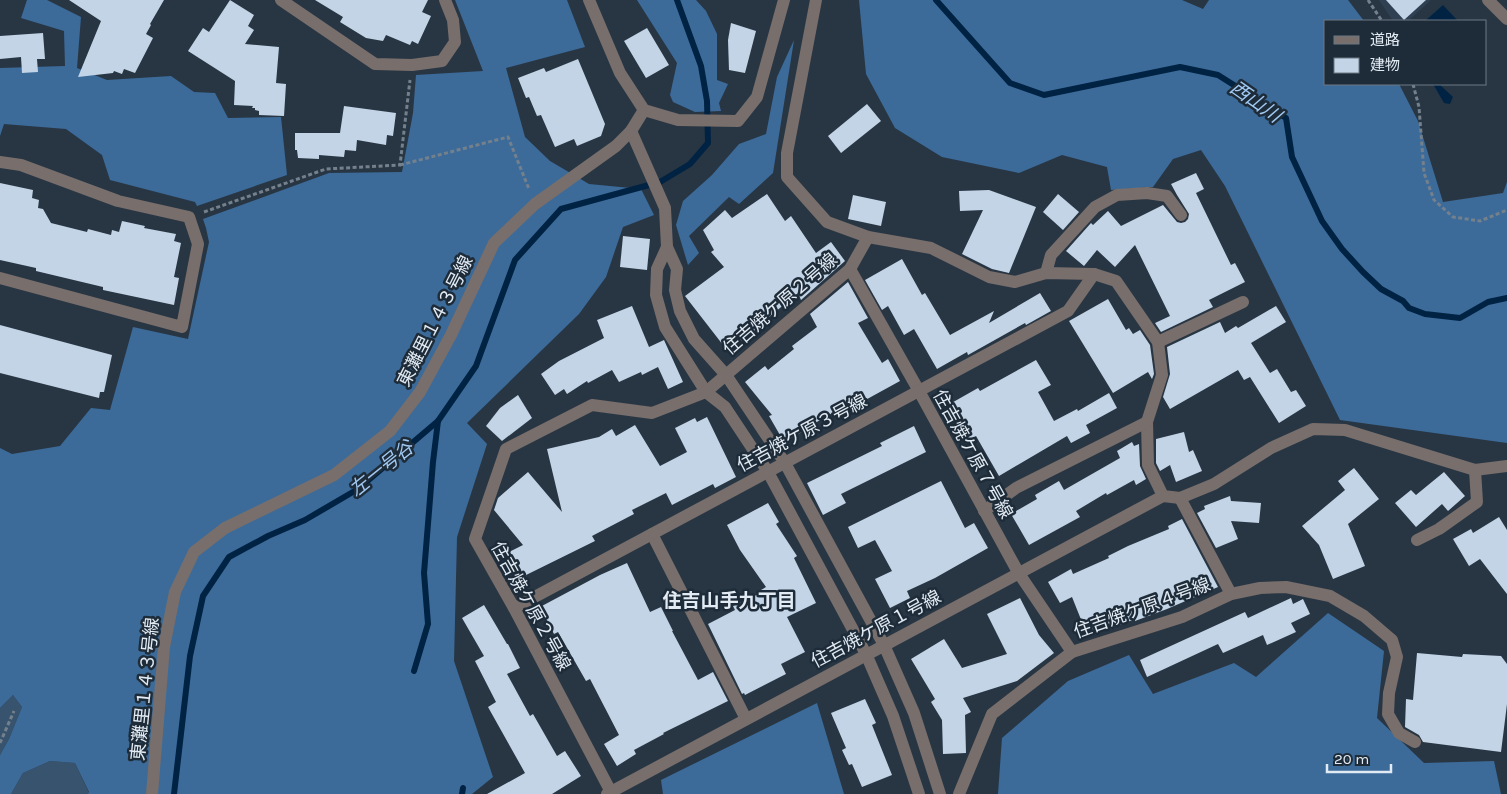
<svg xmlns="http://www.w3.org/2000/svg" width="1507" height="794" viewBox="0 0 1507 794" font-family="Karla,'Noto Sans JP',sans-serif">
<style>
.built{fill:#2f4053}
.green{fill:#38536e}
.forest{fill:#3c6b9a}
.water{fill:#002343}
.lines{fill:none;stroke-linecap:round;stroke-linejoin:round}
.stream{stroke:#002343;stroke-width:6}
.building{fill:#c3d4e6}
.path{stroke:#74808c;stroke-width:3;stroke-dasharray:4 2.5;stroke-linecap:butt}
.minor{stroke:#786e6b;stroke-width:12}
.tertiary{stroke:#786e6b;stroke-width:12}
.labels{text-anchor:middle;stroke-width:5;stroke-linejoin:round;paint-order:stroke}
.street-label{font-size:18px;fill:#e2ebf4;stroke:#1e2c39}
.water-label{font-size:19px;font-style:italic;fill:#a1c9f2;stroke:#1e2c39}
.neighbourhood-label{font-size:19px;font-weight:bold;fill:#e2ebf4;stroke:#1e2c39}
</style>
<rect width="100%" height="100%" fill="#283644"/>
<polygon class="built" points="1379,0 1431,0 1408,21 1393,21"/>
<g class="green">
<polygon points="13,695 22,707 9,739 0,755 0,708"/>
<polygon points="50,761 75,763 89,793 88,794 11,794 23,773"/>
</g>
<g class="forest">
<polygon points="27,0 47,0 81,17 77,68 107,80 171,76 194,92 215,93 228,118 281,117 287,175 197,206 195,202 110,180 102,155 66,129 4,124 0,136 0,68 65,66 64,31 21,18"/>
<polygon points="455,0 567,0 585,47 506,68 525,137 550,161 589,184 641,189 654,215 623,227 606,277 579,314 467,423 487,444 457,537 454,661 493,777 472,794 88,794 89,792 75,763 50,761 23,773 11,794 0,794 0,755 9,739 22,707 13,695 0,708 0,448 12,454 60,446 91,408 110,410 133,327 188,339 209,242 206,228 203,219 329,173 402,172 413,113 416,75 483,71"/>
<polygon points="637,0 696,0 706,11 717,34 717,80 728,84 719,103 721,111 695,112 673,102 670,95 677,63"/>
<polygon points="859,0 1182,0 1203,9 1209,0 1348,0 1364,21 1326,21 1326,84 1399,84 1418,121 1443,202 1503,193 1507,182 1507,443 1340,420 1225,186 1201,150 1173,159 1153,187 1111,190 1107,167 1062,155 1019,173 942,157 895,128 866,74"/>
<polygon points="794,40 773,173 739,204 729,197 689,236 699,253 688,265 676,225 683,201 712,175 739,144 766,134 777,77"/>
<polygon points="1328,613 1384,651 1377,718 1424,763 1494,761 1501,794 998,794 1002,738 1068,681 1129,655 1153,694 1234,663 1256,677"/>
<polygon points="817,703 844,794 663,794 661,780"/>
</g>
<g class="water">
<polygon points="1443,5 1458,21 1425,21"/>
<polygon points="1433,84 1439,84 1453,97 1450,104 1444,103"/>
</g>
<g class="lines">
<g class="stream">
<polyline points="936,0 1010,83 1044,95 1180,67 1218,75 1286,118 1292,157 1322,221 1342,249 1363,272 1381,289 1403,301 1409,308 1425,314 1460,318 1488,302 1507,298"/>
<polyline points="414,671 428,624 424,573 433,462 438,421"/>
<polyline points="174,794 190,656 203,596 229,557 268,536 305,520 358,489 438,421 476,366 515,260 561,209 660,182 690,164 708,143 707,101 701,66 677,0"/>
<polyline points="462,794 463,788"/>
</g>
</g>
<g class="building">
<polygon points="69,0 164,0 150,24 151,25 146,34 153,38 135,73 124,69 122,74 114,71 113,73 78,77 101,21"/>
<polygon points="230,0 254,15 248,26 254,30 245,44 279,47 276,83 286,84 284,116 259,115 259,111 255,110 255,108 252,108 253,106 234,105 235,81 188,51 203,28 209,32"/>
<polygon points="315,0 428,0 422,12 431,16 418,44 412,41 410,45 386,35 383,41 366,38 340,22 343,17"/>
<polygon points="1386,0 1426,0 1404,20"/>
<polygon points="731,23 756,31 745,73 729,70 728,40"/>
<polygon points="647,28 669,65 646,78 624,41"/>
<polygon points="43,33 45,59 37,59 38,72 22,73 21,57 0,59 0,36"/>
<polygon points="578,59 605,124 601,136 577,146 574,139 555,147 541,115 537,116 529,97 526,98 518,78 544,68 546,72"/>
<polygon points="867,104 881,121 841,153 828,136"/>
<polygon points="344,106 396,113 393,136 387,135 386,145 357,140 356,151 345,150 344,157 319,155 319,159 298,158 297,150 295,150 295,133 340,133"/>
<polygon points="1196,173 1204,189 1196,193 1231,265 1235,263 1245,282 1209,300 1213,307 1161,332 1155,323 1170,316 1135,245 1115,267 1097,250 1084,266 1066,251 1091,223 1093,225 1108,211 1121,226 1163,205 1177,222 1181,223 1185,222 1188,219 1189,214 1177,195 1171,184"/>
<polygon points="0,183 33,190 32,198 39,200 38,208 43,209 51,223 87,232 88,229 111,235 112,230 119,232 122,221 145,226 144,228 176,234 174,241 181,243 174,277 179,278 174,305 103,290 103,287 36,271 36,268 0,260"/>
<polygon points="989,190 1036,207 1009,273 992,269 962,254 983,210 960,211 959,191"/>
<polygon points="767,194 785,221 791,216 816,253 831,242 845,261 801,300 798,293 763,322 765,325 741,341 737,336 723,345 685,296 724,267 711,252 714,250 703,230 725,210 732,218"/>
<polygon points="1058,194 1079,212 1063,230 1043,212"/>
<polygon points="853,195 886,202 881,226 848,219"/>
<polygon points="623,236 650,239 647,270 620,267"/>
<polygon points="902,259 922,295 925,293 950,335 994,311 989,323 1040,293 1051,311 1026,325 1025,323 968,355 967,352 937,369 914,329 904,335 888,306 882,310 865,280"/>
<polygon points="848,282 868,318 858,323 882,363 888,359 900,381 849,409 846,405 815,423 816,424 784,442 769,416 772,415 745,382 765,366 768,370 794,349 792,346 817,327 810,314"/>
<polygon points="1108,299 1126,330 1129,328 1133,334 1140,330 1150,345 1154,374 1152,379 1148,372 1113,393 1069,321"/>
<polygon points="632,306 649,347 664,340 683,382 668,389 658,367 642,375 641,372 619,382 612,370 588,383 587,381 567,394 564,389 555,395 541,374 559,361 604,338 597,320"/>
<polygon points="1276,306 1286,322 1251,343 1270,373 1277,369 1291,392 1296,390 1306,406 1279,423 1250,377 1244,380 1238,370 1170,409 1163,397 1170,374 1167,347 1220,322 1225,333 1236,326 1238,328"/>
<polygon points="0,325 112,355 104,392 100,392 99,398 0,373"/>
<polygon points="1036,360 1051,385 1038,392 1054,421 1077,409 1078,411 1109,393 1117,408 1086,425 1090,433 1071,443 1067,436 999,476 976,436 969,440 948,405 978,388 980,391"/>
<polygon points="518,395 532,418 502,441 486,426 500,408"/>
<polygon points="707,417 736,477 715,488 713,484 672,505 666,493 632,510 634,514 592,536 595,541 520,578 507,553 523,545 494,510 498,498 528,472 562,512 547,449 599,437 612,429 616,436 635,425 660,466 687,452 675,428 695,418 697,422"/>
<polygon points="914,426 926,452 841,494 846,503 823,515 807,483 882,446 880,443"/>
<polygon points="1184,432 1189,452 1193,450 1202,471 1176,482 1170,465 1160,471 1156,463 1156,439"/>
<polygon points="1132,442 1134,446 1139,444 1140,466 1146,479 1136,485 1134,480 1107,495 1106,493 1076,511 1080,517 1029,545 1011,514 1037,499 1035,495 1059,481 1064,490 1120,458 1117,451"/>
<polygon points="1354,468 1379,499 1348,524 1365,566 1333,579 1319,545 1302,526 1345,490 1338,481"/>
<polygon points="1444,472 1465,496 1448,511 1442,504 1416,527 1395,503 1411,490 1416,495"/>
<polygon points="941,481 965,528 974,523 988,548 935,578 907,591 910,598 890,608 875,579 892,571 875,540 858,548 848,527"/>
<polygon points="1230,496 1231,501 1261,503 1259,523 1231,521 1238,539 1216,548 1197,513 1205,509 1204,506"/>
<polygon points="768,503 779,522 776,524 797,556 794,558 816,603 787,617 805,652 781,664 786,674 745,695 744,693 742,694 708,624 735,610 733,606 763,592 761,590 766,587 740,550 727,525"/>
<polygon points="1499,517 1507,530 1507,594 1480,559 1469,566 1453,539 1471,529 1473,533"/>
<polygon points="1182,519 1218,587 1167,609 1135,621 1135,619 1088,637 1072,597 1060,603 1048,582 1071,569 1073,574 1109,558 1108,556 1128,546 1169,529 1168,526"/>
<polygon points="627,563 650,612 661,607 673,631 672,631 698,680 713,672 728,701 663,733 664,734 634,750 636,754 617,766 604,744 619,735 590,679 586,681 558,632 554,634 540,607 600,575"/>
<polygon points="1020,598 1039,635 1054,653 1017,681 963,698 971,712 965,715 966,753 943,754 942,720 931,702 935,699 911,659 944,639 962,668 1007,654 987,614"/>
<polygon points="1291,598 1293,604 1303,599 1310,614 1291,623 1296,632 1267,645 1263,635 1223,653 1218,644 1147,677 1140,660 1245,612 1248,618"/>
<polygon points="484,605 507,644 508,644 520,668 507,674 530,716 533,714 557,756 565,751 581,776 552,794 487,794 525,773 488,707 496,702 475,661 484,656 462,618"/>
<polygon points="1417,653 1462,657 1463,654 1501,656 1507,664 1507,704 1501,752 1423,742 1419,735 1405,727 1406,699 1413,700"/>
<polygon points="865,699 876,723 872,725 892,775 862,787 852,764 849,765 842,750 846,748 831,713"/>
</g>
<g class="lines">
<g class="path">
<polyline points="1368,0 1382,21"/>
<polyline points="1413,84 1419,107 1424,173 1434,200 1453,217 1480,221 1507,210"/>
<polyline points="400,165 508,137 529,189"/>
<polyline points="204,212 326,169 400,165 410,80"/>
<polyline points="0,743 14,711"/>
</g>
<g class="minor">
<polyline points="281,0 375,64 412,65 442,61 455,42 453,20 445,0"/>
<polyline points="816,0 787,153 787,177 827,222 868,237 931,248 989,277 1015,282 1046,273 1094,274 1116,281 1158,342 1162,375 1147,422 1148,465 1163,496 1180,498 1214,484 1271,448 1313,429 1345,430 1475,470 1507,466"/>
<polyline points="1488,0 1507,19"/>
<polyline points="631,131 665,208 667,247 677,269 675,290 680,311 694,339 726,375 785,463 884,645 914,713 940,794"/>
<polyline points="0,162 21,165 118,201 189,217 198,244 182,327 0,278"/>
<polyline points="667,247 657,269 656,295 665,327 706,392 725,407 768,472 866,654 893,716 919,794"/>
<polyline points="850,269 919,391 1018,572 1072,652"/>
<polyline points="1046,273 1051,255 1095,207 1117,195 1147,193 1167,196 1181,215"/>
<polyline points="1158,342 1243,302"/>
<polyline points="1180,498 1231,594"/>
<polyline points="984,511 1016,488 1147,422"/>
<polyline points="652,534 746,719"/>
<polyline points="1417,540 1439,529 1477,502 1475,470"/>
<polyline points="514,608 1068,311 1094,274"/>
<polyline points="611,792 514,608 475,539 506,449 592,405 652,413 706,392 850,269 868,237"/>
<polyline points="152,794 164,647 175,592 194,552 225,528 334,475 390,431 420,392 451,335 494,243 535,204 616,146 631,131 644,110"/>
<polyline points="607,794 1163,496"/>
<polyline points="959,794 992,714 1072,652 1182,617 1231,594 1260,588 1286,587 1330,596 1364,616 1392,640 1397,657 1389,693 1388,714 1399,733 1415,742"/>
</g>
<polyline class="tertiary" points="589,0 620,73 644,110 678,120 738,121 757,97 784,0"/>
</g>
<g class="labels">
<g class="street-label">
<text transform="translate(780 304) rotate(-41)" y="6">住吉焼ケ原２号線</text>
<text transform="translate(435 321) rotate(-63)" y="6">東灘里１４３号線</text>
<text transform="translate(802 433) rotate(-28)" y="6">住吉焼ケ原３号線</text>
<text transform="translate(973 454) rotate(61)" y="6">住吉焼ケ原７号線</text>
<text transform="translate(531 606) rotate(61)" y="6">住吉焼ケ原２号線</text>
<text transform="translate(1142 608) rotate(-20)" y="6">住吉焼ケ原４号線</text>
<text transform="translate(876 629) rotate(-28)" y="6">住吉焼ケ原１号線</text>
<text transform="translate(145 689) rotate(-84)" y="6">東灘里１４３号線</text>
</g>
<g class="water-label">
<text transform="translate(1256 101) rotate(35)" y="7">西山川</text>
<text transform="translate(381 468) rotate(-39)" y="7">左一号谷</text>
</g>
<g class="neighbourhood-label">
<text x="729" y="607">住吉山手九丁目</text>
</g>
</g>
<rect x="1324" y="20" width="162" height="65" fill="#1e2c39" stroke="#6c7884"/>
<rect x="1334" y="36" width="25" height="8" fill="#786e6b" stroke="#6c7884"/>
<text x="1370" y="45" font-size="15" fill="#e2ebf4">道路</text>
<rect x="1334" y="58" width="25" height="15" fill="#c3d4e6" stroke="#6c7884"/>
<text x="1370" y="70" font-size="15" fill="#e2ebf4">建物</text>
<path d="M1327 764v8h64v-8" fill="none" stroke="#e2ebf4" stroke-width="2.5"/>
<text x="1334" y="764" font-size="15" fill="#e2ebf4" stroke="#1e2c39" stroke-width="4" paint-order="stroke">20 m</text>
</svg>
